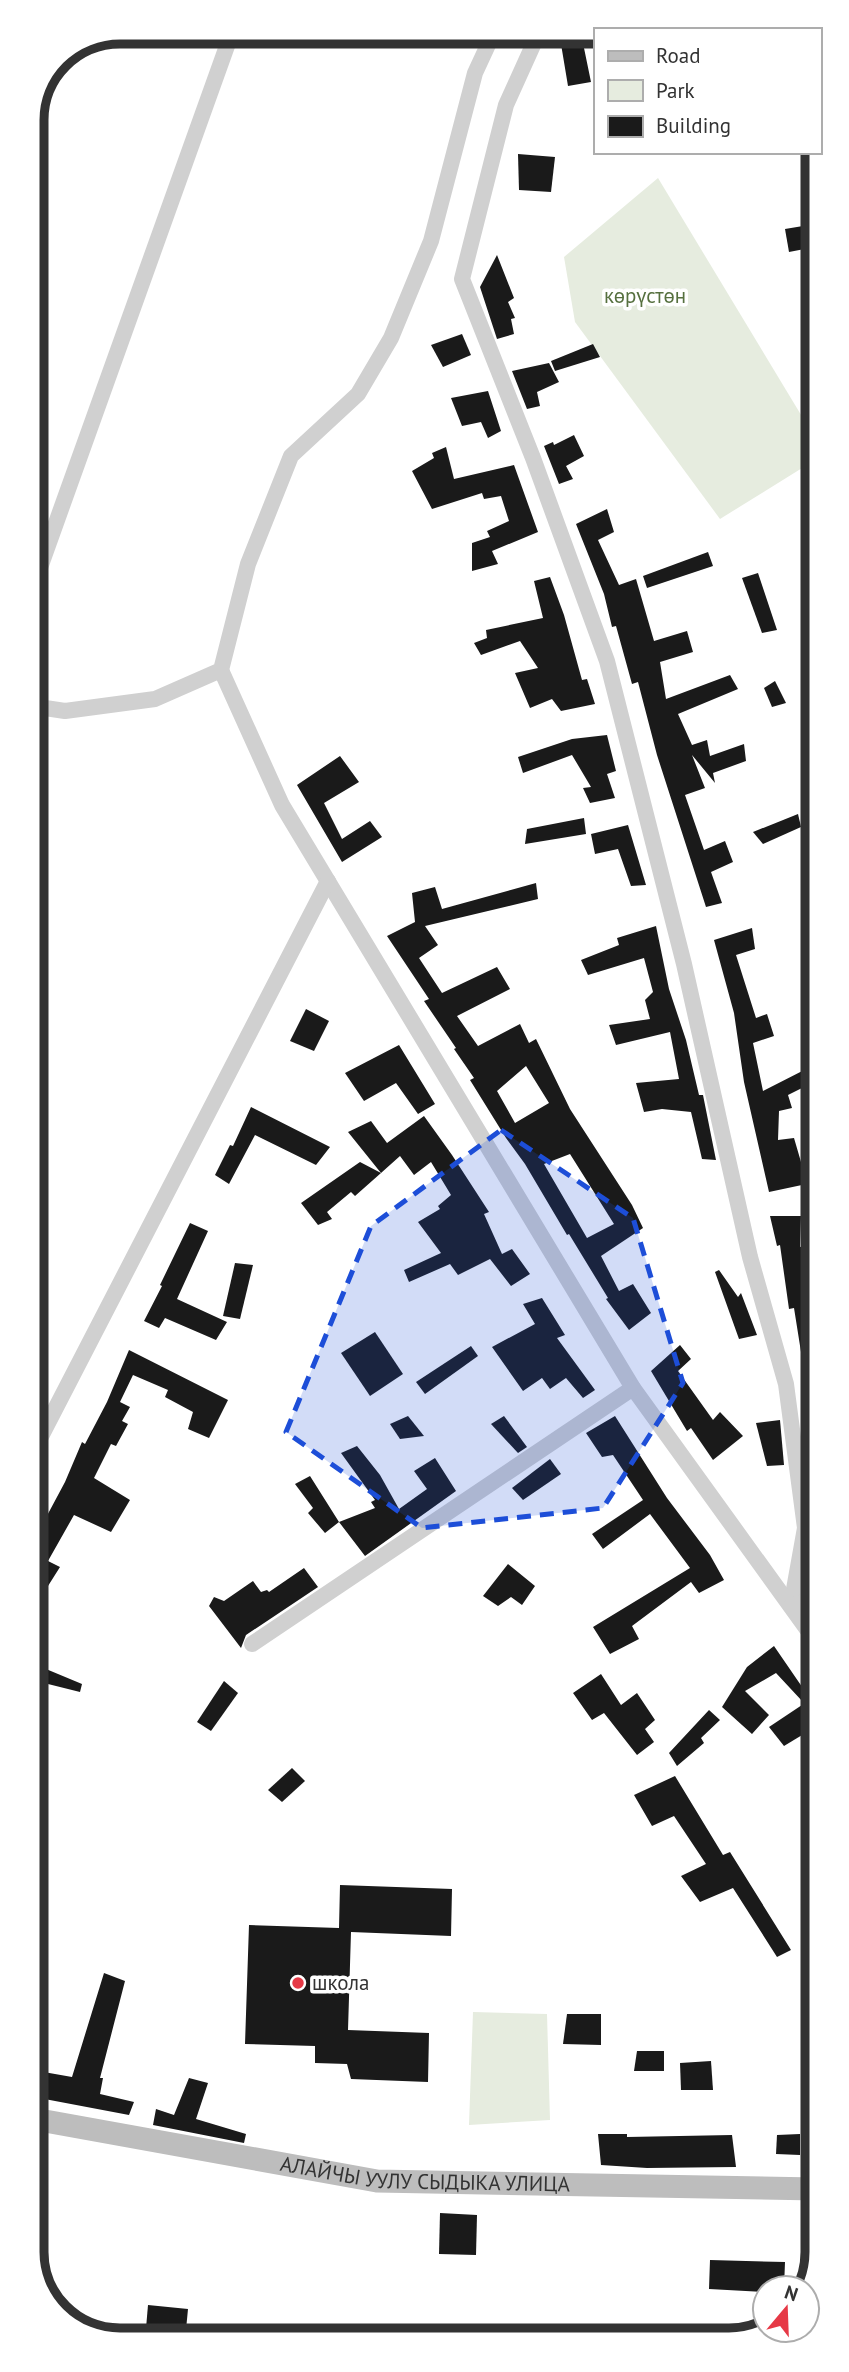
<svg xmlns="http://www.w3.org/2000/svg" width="849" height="2372" viewBox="0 0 849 2372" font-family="'PT Sans',sans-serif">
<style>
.green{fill:#e6ecdf}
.building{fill:#1a1a1a;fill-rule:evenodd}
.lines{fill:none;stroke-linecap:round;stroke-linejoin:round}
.street{stroke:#d0d0d0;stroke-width:16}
.secondary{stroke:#bdbdbd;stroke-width:23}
.marked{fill:#1d4ed8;fill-opacity:0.2;stroke:#1d4ed8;stroke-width:5;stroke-dasharray:14 9;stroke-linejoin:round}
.poi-dot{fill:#e63946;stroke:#fff;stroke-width:2.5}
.labels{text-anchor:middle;stroke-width:7;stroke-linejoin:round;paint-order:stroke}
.park-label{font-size:21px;fill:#56703f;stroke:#fff}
.poi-label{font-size:21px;fill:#333;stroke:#fff;text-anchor:start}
.street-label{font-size:21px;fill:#333;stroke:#fff}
.rim{fill:none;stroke:#333;stroke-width:9}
</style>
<rect width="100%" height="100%" fill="#fff"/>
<g class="green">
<polygon points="658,178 815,438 815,460 720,519 575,322 564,257"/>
<polygon points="473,2012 547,2014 550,2120 469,2125"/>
</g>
<g class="building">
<polygon points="559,32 595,32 595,45 584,48 591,82 568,86"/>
<polygon points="518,154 555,157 551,192 519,190"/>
<polygon points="815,224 815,247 789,252 785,229"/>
<polygon points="497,255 514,298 508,302 515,318 511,319 514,334 497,339 480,287"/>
<polygon points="462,334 471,355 443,367 431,345"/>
<polygon points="593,344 600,357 555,371 551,361"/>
<polygon points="549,363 559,382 537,392 540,406 527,409 512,371"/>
<polygon points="488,391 501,431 488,438 481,422 462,426 451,398"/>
<polygon points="574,435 584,456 566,466 573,479 559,484 544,446 553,442 554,445"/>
<polygon points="446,447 454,479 514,465 538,532 492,551 498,564 472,571 472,543 490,537 487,531 509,521 501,496 484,499 482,493 432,509 412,471 434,458 432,453"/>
<polygon points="607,509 614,532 598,540 619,585 636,579 654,641 687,631 693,652 660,662 666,699 730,675 738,689 678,714 692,745 707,740 710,756 744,744 746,761 713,773 715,783 692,755 705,788 685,795 704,850 725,841 733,862 711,872 722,903 706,907 657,755 638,682 632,684 616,626 612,627 604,594 576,524"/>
<polygon points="708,552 713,566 647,588 643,576"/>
<polygon points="758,573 777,630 762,633 742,578"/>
<polygon points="550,577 564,615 582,680 587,679 595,704 561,711 552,699 530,708 515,673 538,668 520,641 481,655 474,643 487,638 486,630 543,618 534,581"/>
<polygon points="775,681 786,703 772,707 764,688"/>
<polygon points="607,735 616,771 607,774 615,798 590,803 583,788 591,787 572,755 523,773 518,757 572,739"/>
<polygon points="340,756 359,782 324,803 342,839 370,821 382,837 342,862 297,785"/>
<polygon points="798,814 801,827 763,844 753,832"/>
<polygon points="584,818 586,834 525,844 527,829"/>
<polygon points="628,825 646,885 631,886 618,849 595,854 591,834"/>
<path d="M536 883 538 899 425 926 438 945 419 958 442 993 497 967 510 989 457 1016 478 1046 520 1024 529 1043 536 1039 570 1109 632 1205 643 1228 601 1256 619 1291 633 1284 651 1313 629 1330 606 1299 608 1298 569 1234 567 1235 525 1164 506 1138 470 1080 474 1078 454 1049 456 1048 424 1001 429 999 387 936 415 922 412 893 435 887 442 909ZM526 1066 549 1103 515 1123 497 1091ZM570 1154 614 1224 587 1238 544 1164Z"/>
<polygon points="656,926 669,989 686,1040 699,1095 703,1095 716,1160 702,1159 691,1112 662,1109 644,1112 636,1083 679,1079 670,1032 616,1045 609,1025 650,1019 645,1000 653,992 644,958 588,975 581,960 619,945 617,938"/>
<polygon points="752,928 755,949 736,955 756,1018 767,1014 774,1036 753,1043 763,1091 816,1064 816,1081 788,1095 792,1108 779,1111 778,1140 794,1138 801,1162 816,1157 816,1182 769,1192 744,1082 734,1013 714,940"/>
<polygon points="306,1009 329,1021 314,1051 290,1041"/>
<polygon points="399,1045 435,1104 418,1114 396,1083 364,1101 345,1073"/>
<polygon points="251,1107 330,1147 316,1165 255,1135 229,1184 215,1175 230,1145 233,1146"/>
<polygon points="424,1116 452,1155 489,1212 484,1214 502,1254 512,1249 530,1274 511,1286 490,1259 458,1275 450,1264 409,1282 404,1270 441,1253 418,1222 440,1209 438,1206 451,1195 431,1162 414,1175 400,1156 381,1173 348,1132 371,1121 387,1143"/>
<polygon points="360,1162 381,1173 355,1196 351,1192 327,1212 332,1219 318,1225 301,1203"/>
<polygon points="770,1216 801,1216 800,1247 816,1243 816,1284 807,1286 812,1320 816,1319 816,1349 801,1352 794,1308 789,1309 780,1245 777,1246"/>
<polygon points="190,1223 208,1231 177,1299 227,1322 216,1340 165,1318 159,1328 144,1321 162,1286 160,1285"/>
<polygon points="235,1263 253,1265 240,1319 223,1316"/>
<polygon points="719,1270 738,1297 741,1293 757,1335 739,1339 715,1272"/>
<polygon points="542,1298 565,1335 557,1338 595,1390 583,1398 566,1378 550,1389 542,1378 523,1391 492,1347 535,1324 523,1304"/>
<polygon points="375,1332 403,1374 370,1396 341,1353"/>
<polygon points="680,1345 691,1359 678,1371 713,1420 720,1412 743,1436 713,1460 691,1428 687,1431 651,1371"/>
<polygon points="471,1346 478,1356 425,1394 416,1382"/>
<polygon points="129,1350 228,1400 209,1438 188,1429 193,1412 165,1397 168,1390 133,1375 120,1402 130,1407 122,1421 128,1424 116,1446 111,1444 94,1478 130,1500 111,1532 74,1515 48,1561 60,1567 48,1586 36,1583 34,1588 34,1540 65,1482 82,1442 85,1444 107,1402"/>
<polygon points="408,1416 424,1436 400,1439 390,1424"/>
<polygon points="504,1416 527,1447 518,1453 491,1424"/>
<polygon points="615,1416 667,1498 710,1555 724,1580 699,1593 691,1582 632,1626 639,1639 610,1654 593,1627 690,1568 650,1514 603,1549 592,1534 643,1500 613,1455 602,1457 586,1433"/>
<polygon points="780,1420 784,1465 767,1466 756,1423"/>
<polygon points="357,1446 380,1475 399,1509 427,1489 414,1471 435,1458 456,1491 365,1556 339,1522 375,1508 371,1502 375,1500 341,1453"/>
<polygon points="550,1459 561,1474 523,1500 512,1488"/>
<polygon points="310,1476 339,1522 325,1533 308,1513 313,1508 295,1484"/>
<polygon points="508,1564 535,1586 522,1605 511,1597 498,1606 483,1596"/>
<polygon points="304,1568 318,1587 246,1635 241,1648 209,1606 214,1597 224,1601 253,1581 261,1592 267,1590 269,1592"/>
<polygon points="774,1646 809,1697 803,1702 776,1673 745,1691 769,1715 752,1734 722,1707 747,1667"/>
<polygon points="34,1664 82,1684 80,1692 48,1684 34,1703"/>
<polygon points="601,1674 621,1705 637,1693 655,1720 645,1729 654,1742 637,1755 604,1713 592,1720 573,1693"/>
<polygon points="224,1681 238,1693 211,1731 197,1722"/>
<polygon points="817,1695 817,1726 784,1746 769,1727"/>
<polygon points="709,1710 720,1720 701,1738 704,1743 677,1766 669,1753"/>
<polygon points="292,1768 305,1781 282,1802 268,1790"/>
<polygon points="675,1776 723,1855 730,1852 791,1950 777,1957 733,1888 700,1902 681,1876 706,1864 674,1816 652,1826 634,1795"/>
<polygon points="340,1885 452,1889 451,1936 351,1932 348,2030 429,2033 428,2082 351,2079 347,2064 315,2063 315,2046 245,2044 249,1925 339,1928"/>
<polygon points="104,1973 125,1981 100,2078 103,2078 100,2094 134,2102 129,2115 34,2097 34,2085 38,2071 72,2077"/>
<polygon points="567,2014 601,2014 601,2045 563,2044"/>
<polygon points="637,2051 664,2051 664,2071 634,2071"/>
<polygon points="711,2061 713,2090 681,2090 680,2063"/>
<polygon points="189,2078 208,2083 196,2119 246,2134 244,2143 153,2125 156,2109 174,2115"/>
<polygon points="598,2134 627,2134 627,2137 732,2135 736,2167 647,2168 601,2165"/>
<polygon points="800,2134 800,2155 776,2154 777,2135"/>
<polygon points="440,2213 477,2215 476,2255 439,2254"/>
<polygon points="710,2260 785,2262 784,2288 765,2288 765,2292 709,2289"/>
<polygon points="148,2305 188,2309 185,2340 145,2340"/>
</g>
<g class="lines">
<g class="street">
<polyline points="203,32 229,40"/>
<polyline points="539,32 506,105 462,279 533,458 607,661 684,964 750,1257 786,1384 805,1528 791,1606"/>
<polyline points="32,590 232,32"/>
<polyline points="221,670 282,805 633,1388 817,1643"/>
<polyline points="32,706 65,711 155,699 221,670 248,564 291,456 358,394 391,338 431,241 475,73 494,32"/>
<polyline points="33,1452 328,881"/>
<polyline points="791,1606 817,1597"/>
<polyline points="252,1644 633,1388"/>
</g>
<path class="secondary" id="s1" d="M34 2119 377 2181 817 2189"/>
</g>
<path class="marked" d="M501 1130 633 1218 683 1383 603 1508 422 1528 286 1432 371 1226Z"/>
<circle class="poi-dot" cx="298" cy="1983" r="7"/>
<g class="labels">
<g class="park-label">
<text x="645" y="303">көрүстөн</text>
</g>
<g class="poi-label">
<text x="312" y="1990">школа</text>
</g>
<g class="street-label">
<text dy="7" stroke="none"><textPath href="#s1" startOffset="396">АЛАЙЧЫ УУЛУ СЫДЫКА УЛИЦА</textPath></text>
</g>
</g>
<path d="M0 0H849V2372H0ZM120 44H729A76 76 0 0 1 805 120V2252A76 76 0 0 1 729 2328H120A76 76 0 0 1 44 2252V120A76 76 0 0 1 120 44Z" fill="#fff" fill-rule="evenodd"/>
<path class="rim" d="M120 44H729A76 76 0 0 1 805 120V2252A76 76 0 0 1 729 2328H120A76 76 0 0 1 44 2252V120A76 76 0 0 1 120 44Z"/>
<rect x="594" y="28" width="228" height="126" fill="#ffffff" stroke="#adadad" stroke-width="2"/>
<rect x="608" y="51" width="35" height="10" fill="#bdbdbd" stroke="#adadad" stroke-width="2"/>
<text x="656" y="63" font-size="21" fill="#333333">Road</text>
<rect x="608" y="80" width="35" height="21" fill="#e6ecdf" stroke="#adadad" stroke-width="2"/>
<text x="656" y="98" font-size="21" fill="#333333">Park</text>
<rect x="608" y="116" width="35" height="21" fill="#1a1a1a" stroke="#adadad" stroke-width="2"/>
<text x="656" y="133" font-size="21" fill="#333333">Building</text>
<g transform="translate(786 2309) rotate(19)"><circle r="33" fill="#ffffff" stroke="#adadad" stroke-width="2"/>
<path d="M0-5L12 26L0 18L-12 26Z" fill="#e63946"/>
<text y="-10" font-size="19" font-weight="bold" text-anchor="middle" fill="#333333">N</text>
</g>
</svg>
